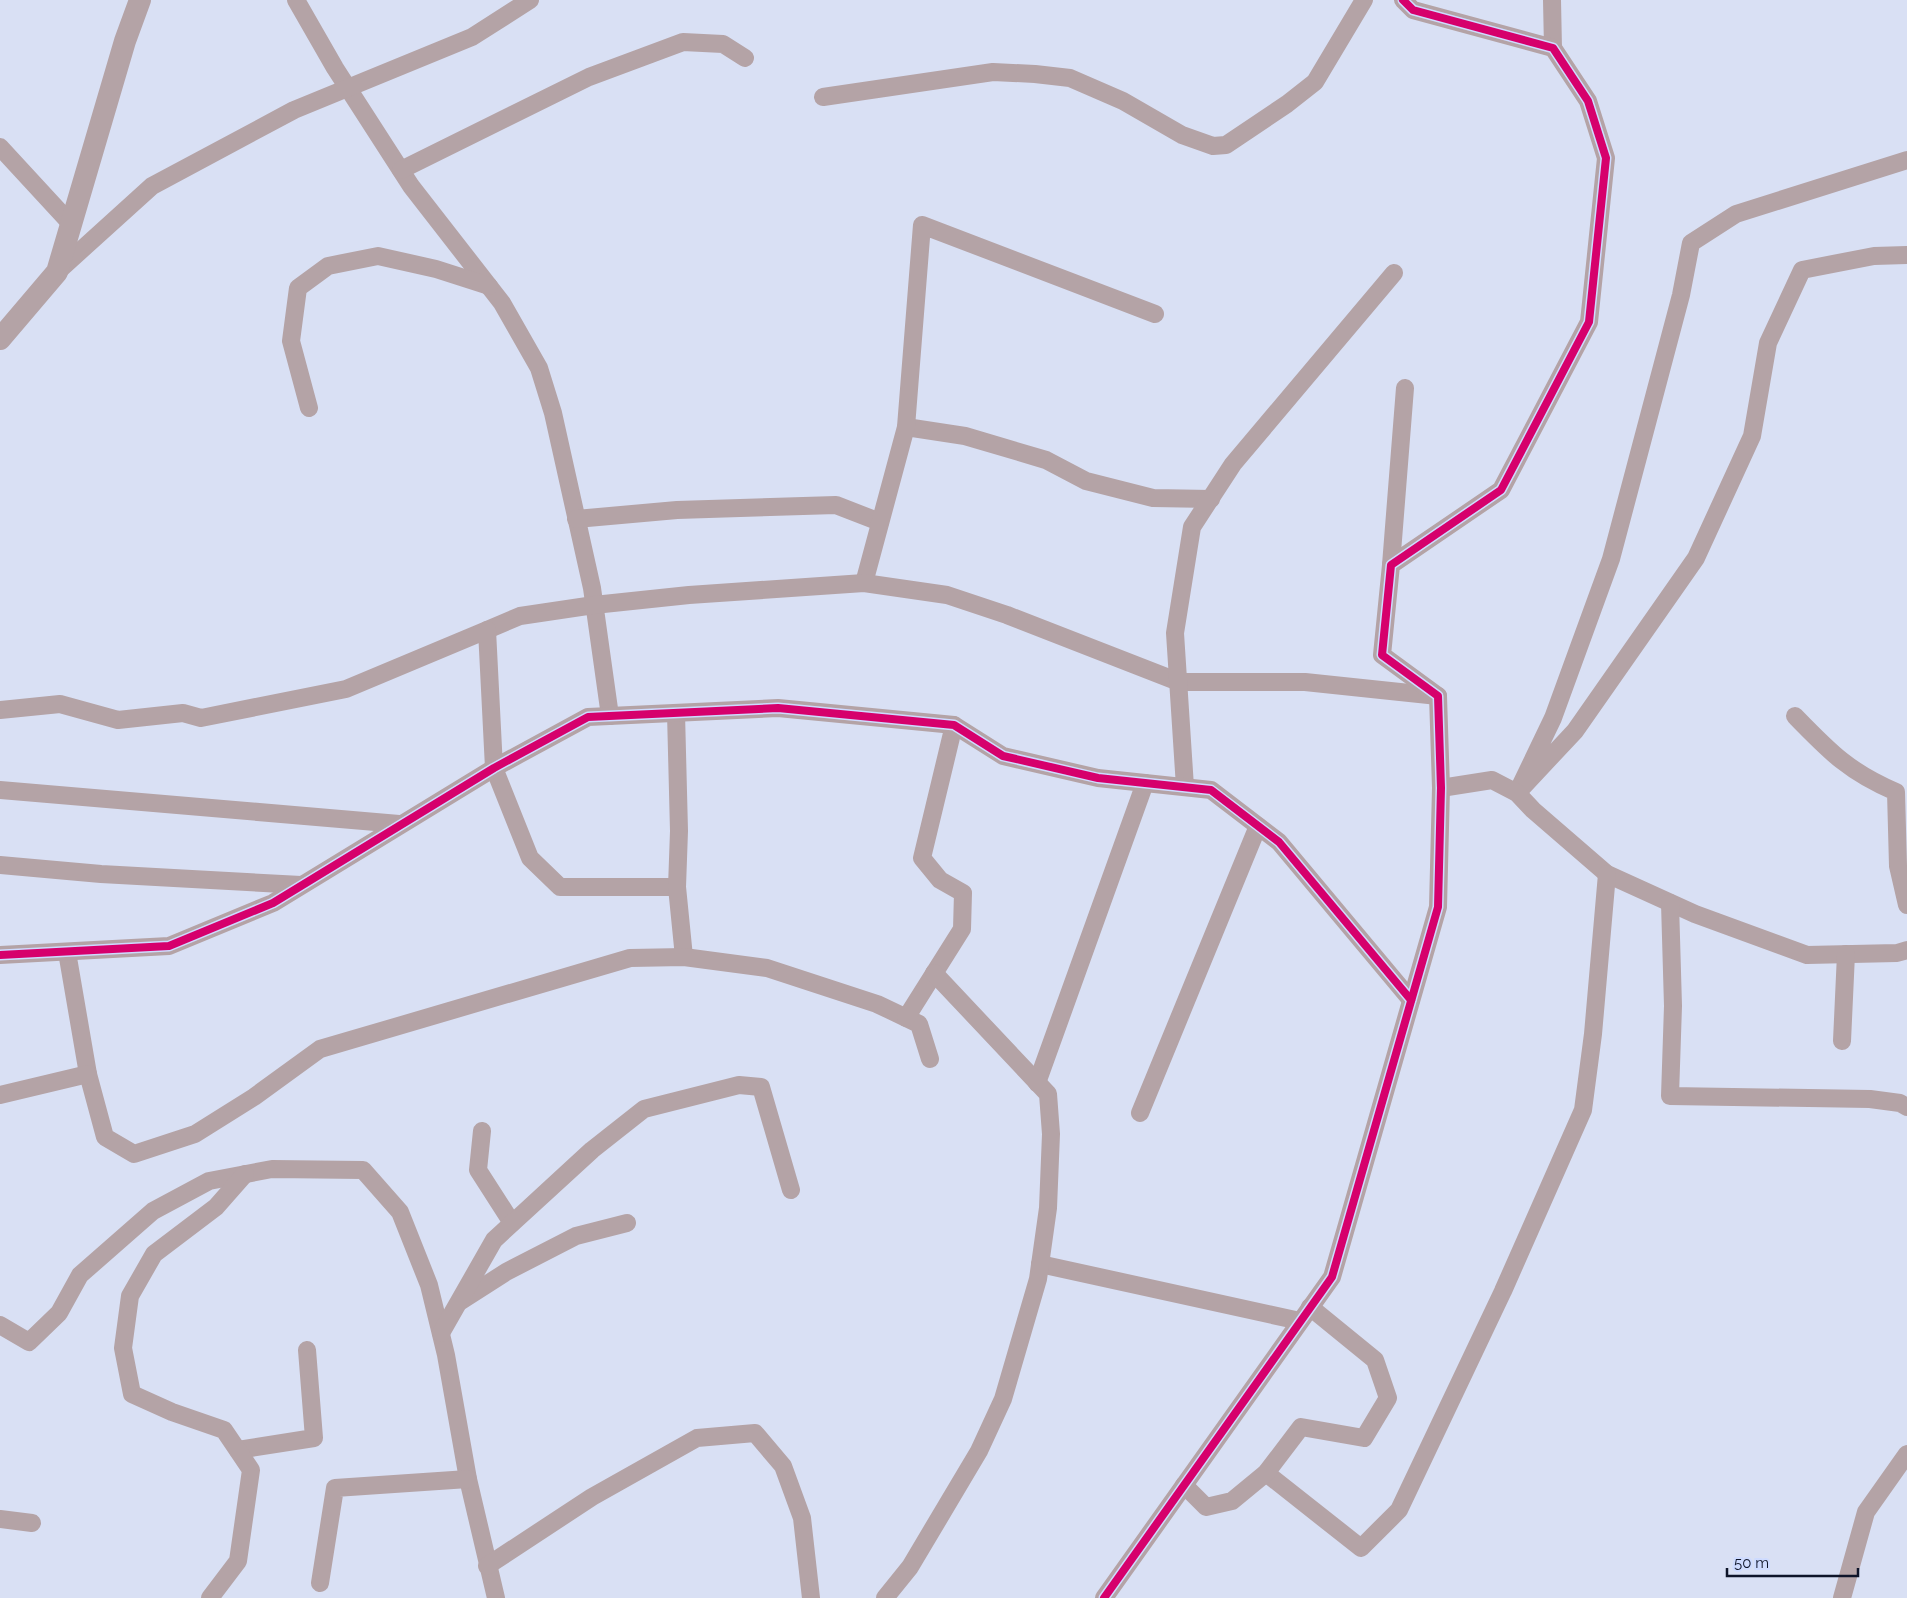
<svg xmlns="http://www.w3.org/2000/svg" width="1907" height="1598" viewBox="0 0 1907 1598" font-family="Raleway,sans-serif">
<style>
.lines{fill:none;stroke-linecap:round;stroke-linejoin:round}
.minor{stroke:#b4a3a6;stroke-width:18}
.tertiary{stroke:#b4a3a6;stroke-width:22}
.cycleway-casing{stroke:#cedbff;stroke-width:11}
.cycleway{stroke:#d6006c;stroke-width:8}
</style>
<rect width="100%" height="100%" fill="#d9e0f4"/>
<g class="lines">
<g class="minor">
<polyline points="296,0 335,68 411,186 502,303 539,368 553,413 592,588 610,716"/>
<polyline points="1552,0 1553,48"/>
<polyline points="823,97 993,72 1035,74 1070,78 1123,101 1182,135 1213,146 1226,145 1287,104 1315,82 1364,0"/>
<polyline points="0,147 71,224"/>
<polyline points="1907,160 1736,214 1691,243 1681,295 1611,559 1553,718 1517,793 1575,731 1696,558 1752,436 1768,343 1802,270 1874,256 1907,255"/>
<polyline points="401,170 589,77 683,42 723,44 745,58"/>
<polyline points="57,272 152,186 294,110 472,37 530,0"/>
<polyline points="309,408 291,341 298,288 328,266 378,256 436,269 489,286"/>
<polyline points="906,427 965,436 1046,460 1086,481 1153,498 1211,499"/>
<polyline points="576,519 677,510 836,505 880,522"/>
<polyline points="1391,565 1405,388"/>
<polyline points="864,583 906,427 922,225 1155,314"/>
<polyline points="487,630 520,616 594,605 689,595 864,583 947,595 1007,615 1179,682 1305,682 1438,696"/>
<polyline points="0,710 60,704 118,720 183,713 201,718 346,689 487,630 494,768 530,858 560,887 677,887"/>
<polyline points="676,713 679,831 677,887 684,957"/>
<path d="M1795 716C1830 752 1849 772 1896 792L1898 866 1907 905"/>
<polyline points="1185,787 1175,633 1192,527 1233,464 1394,273"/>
<polyline points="1441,788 1492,780 1517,793 1533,810 1607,874 1695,914 1807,955 1897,953 1907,950"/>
<polyline points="0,790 399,824"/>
<polyline points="0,865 101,874 301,885"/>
<polyline points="1670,903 1673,1006 1670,1096 1870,1099 1900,1103 1907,1107"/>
<polyline points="67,952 88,1074 105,1137 134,1154 195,1134 254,1097 320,1049 630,958 684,957 767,968 877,1004 919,1024 930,1059"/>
<polyline points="0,955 169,946 273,903 494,768 588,717 778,708 954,725 1003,756 1098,778 1211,790 1279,842 1411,1000"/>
<polyline points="906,1018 962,929 963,893 940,880 922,858 954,725"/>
<polyline points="1842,1041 1846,954"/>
<polyline points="1037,1083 1145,783"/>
<polyline points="0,1095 88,1074"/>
<polyline points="1140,1113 1258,826"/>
<polyline points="482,1131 478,1170 512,1223"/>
<polyline points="1040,1264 1300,1321"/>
<polyline points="461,1301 506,1272 576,1236 627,1223"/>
<polyline points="0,1325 29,1342 59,1313 80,1275 153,1211 209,1181 272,1169 363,1170 400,1212 429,1285 446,1355 468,1479 496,1598"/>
<polyline points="441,1333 494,1240 592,1150 644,1109 739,1085 761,1087 791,1190"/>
<polyline points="238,1450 314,1438 307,1350"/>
<polyline points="1266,1473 1361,1548 1399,1510 1503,1291 1583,1110 1593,1034 1607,874"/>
<polyline points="1184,1485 1206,1507 1232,1501 1266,1473 1301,1427 1364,1438 1388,1398 1375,1360 1310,1307"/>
<polyline points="0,1519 32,1523"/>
<polyline points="487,1566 592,1497 697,1438 755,1433 783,1466 802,1518 811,1598"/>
<polyline points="320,1583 335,1488 468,1479"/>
<polyline points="210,1598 238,1561 251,1470 224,1430 172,1412 132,1394 123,1348 130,1296 154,1254 216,1207 245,1174"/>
<polyline points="885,1598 910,1567 979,1451 1003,1399 1038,1279 1048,1208 1051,1134 1048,1094 934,973"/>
<polyline points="1104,1598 1332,1277 1438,907 1441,788 1438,696 1382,655 1391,565 1501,490 1589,322 1606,158 1588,101 1553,48 1413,10 1403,0"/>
<polyline points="1842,1598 1866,1512 1907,1454"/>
</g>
<polyline class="tertiary" points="0,339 57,272 125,41 140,0"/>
<defs>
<g id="cycleway">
<polyline points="0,955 169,946 273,903 494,768 588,717 778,708 954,725 1003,756 1098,778 1211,790 1279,842 1411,1000"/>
<polyline points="1104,1598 1332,1277 1438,907 1441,788 1438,696 1382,655 1391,565 1501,490 1589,322 1606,158 1588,101 1553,48 1413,10 1403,0"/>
</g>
</defs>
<use href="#cycleway" class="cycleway-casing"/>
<use href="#cycleway" class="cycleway"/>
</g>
<path d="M1727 1568v8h131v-8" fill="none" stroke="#0e1429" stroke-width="2.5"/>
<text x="1734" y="1568" font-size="15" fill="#0e1429" stroke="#cedbff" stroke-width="4" paint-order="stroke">50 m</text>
</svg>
